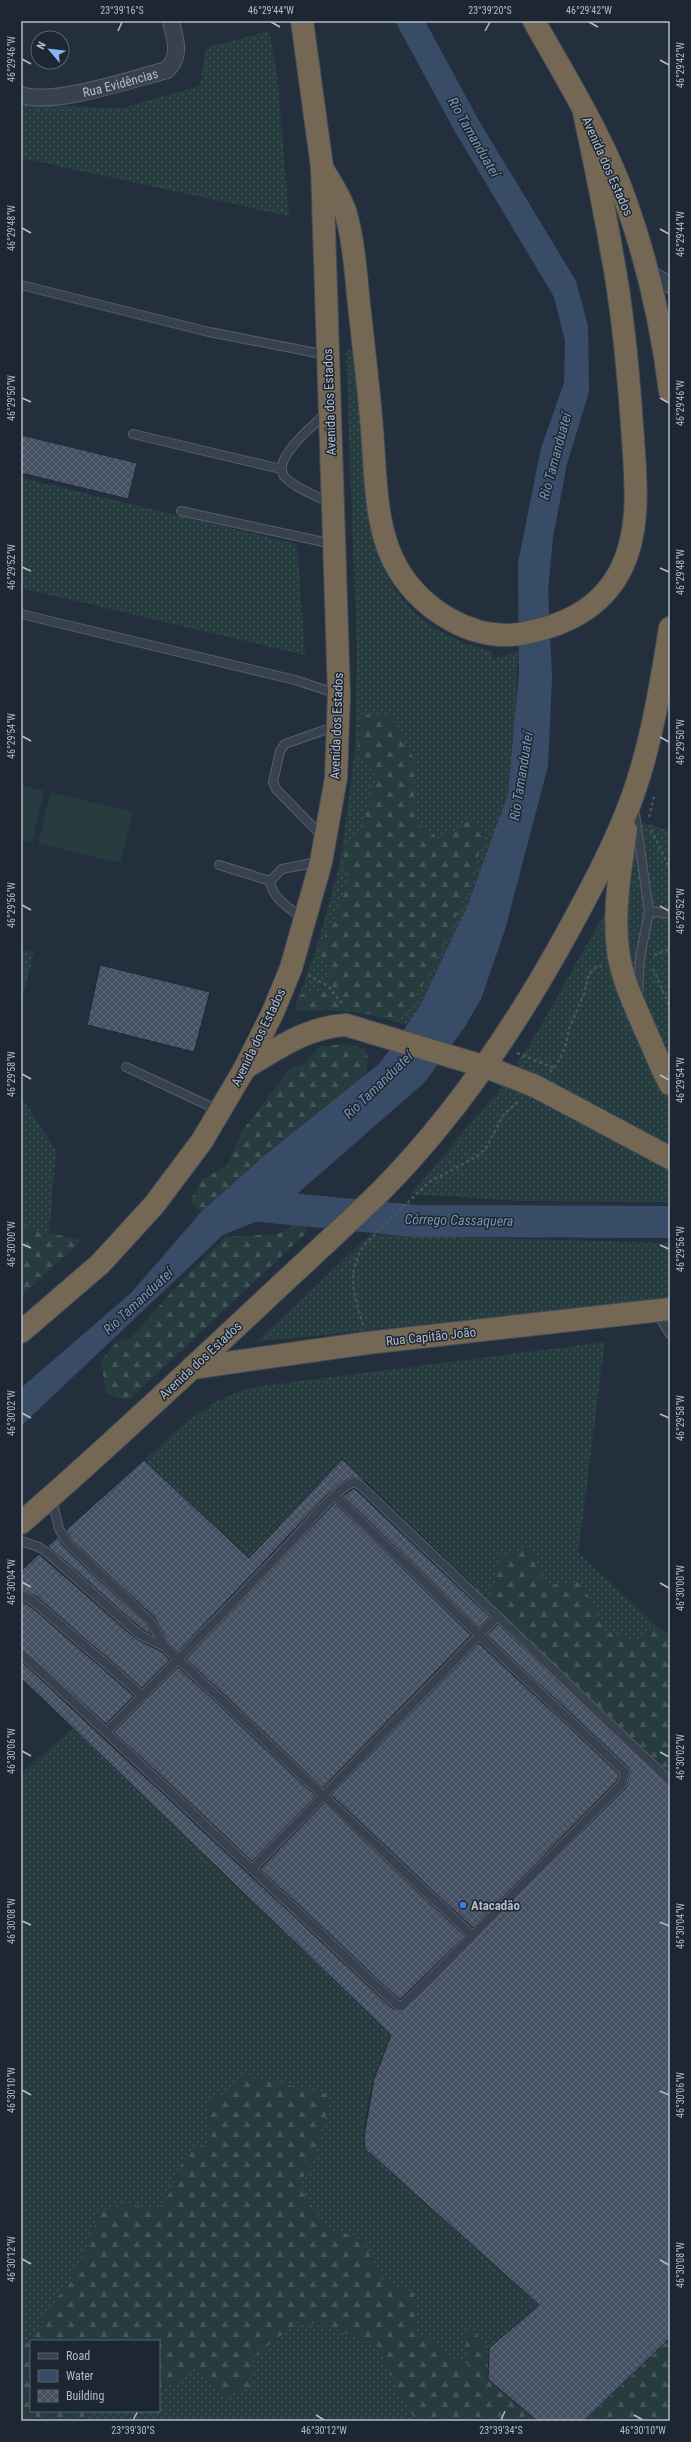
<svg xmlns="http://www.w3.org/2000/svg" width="691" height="2442" viewBox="0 0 691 2442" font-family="'Roboto Condensed',sans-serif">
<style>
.grass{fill:url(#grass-dots)}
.forest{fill:url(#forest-firs)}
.garden{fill:#263c3f}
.water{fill:#394c67}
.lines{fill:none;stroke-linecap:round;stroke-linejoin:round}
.river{stroke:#394c67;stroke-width:32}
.building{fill:url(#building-cross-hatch);stroke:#1f2835}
.lane-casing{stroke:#565f6c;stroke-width:10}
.street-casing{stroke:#565f6c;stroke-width:18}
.highway-casing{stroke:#434c59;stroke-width:24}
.path{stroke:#44595c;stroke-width:2.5;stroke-dasharray:3 3;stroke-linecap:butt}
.lane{stroke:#38414e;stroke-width:8}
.street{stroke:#38414e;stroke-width:16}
.highway{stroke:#746855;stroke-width:22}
.ticks{fill:none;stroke:#b4bcc9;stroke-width:1.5}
.shop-dot{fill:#3f7fe0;stroke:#1d2633;stroke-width:1.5}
.labels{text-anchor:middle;stroke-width:3;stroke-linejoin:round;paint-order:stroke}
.street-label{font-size:13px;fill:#b4bcc9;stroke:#1d2633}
.poi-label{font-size:13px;font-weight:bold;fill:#b4bcc9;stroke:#1d2633;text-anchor:start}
.water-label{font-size:14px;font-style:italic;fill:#7c92b1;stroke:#1d2633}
.neatline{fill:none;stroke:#b4bcc9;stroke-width:1.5}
.ticks-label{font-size:10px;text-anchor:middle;fill:#b4bcc9}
</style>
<defs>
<pattern id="grass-dots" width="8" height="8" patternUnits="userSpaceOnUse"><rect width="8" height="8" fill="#263c3f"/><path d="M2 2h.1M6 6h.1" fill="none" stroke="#435659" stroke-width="1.8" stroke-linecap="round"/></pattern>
<pattern id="forest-firs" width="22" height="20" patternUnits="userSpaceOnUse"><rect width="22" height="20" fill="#263c3f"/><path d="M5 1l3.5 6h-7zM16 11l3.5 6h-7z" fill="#435659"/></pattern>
<pattern id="building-cross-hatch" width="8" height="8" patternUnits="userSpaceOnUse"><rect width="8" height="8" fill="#455162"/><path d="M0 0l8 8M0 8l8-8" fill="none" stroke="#5d6877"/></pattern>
</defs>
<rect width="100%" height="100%" fill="#242f3e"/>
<g class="grass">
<polygon points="269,31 277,72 289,216 21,158 21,105 123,108 200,86 206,48"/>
<path d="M348 349 354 352 372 536C389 600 427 636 492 651V659L518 652 516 718 508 794 467 907 419 1008 407 1025C367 1012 338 1008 296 1011V1005L316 950 340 864 355 752 357 653 346 354Z"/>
<polygon points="21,478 297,544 305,655 21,588"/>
<polygon points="643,822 670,831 670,1203 662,1202 520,1201 411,1194 503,1085 539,1029 606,911"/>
<polygon points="21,949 34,952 21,1005"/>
<polygon points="21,1096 56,1151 49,1233 21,1227"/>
<polygon points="370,1235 670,1243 670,1299 256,1342"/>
<path d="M605 1342 578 1553 658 1627 637 1642 604 1630 582 1582 546 1585 501 1557 490 1602 342 1459 249 1558 144 1460C182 1427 204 1400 255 1387Z"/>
<path d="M73 1728 391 2035C377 2070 360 2111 365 2149L539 2305 489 2348 473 2330 469 2369 415 2330 414 2293 382 2280 362 2240 327 2229 299 2186 317 2151 208 2104 209 2145 185 2155 170 2192 159 2209 122 2204 99 2213 84 2257 39 2327 21 2350V1774Z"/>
<polygon points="298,2322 325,2325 379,2347 395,2386 416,2421 89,2421 89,2411 159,2411 159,2389 174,2384 197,2365 222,2396 256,2355"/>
</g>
<g class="forest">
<path d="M360 714 392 717 414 759V820L440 840 469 820 486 834C465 897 439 970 398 1022L355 1011 327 1009 296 1011V1005L300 995 319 990 331 968 320 954 328 925 335 917 349 878 343 861 346 846 363 827 376 777 358 751Z"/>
<polygon points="346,1044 365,1049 368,1059 366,1074 265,1155 201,1212 190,1201 202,1179 227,1166 242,1131 289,1069 305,1064 320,1046"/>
<polygon points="296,1224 305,1225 307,1232 130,1399 118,1398 106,1393 101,1361 117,1342 131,1338 169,1295 225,1237 278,1234"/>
<polygon points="21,1227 82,1240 21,1297"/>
<polygon points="531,1547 546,1585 582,1582 604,1630 637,1642 658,1627 670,1636 670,1775 490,1602 501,1557"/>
<polygon points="247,2076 331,2095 317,2151 299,2186 327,2229 362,2239 382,2280 414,2293 415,2330 468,2369 465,2333 473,2330 489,2348 488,2379 537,2421 416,2421 395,2386 379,2347 325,2325 298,2322 256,2355 248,2389 222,2396 197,2365 174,2384 159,2389 159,2341 31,2341 31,2411 89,2411 89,2421 21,2421 21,2350 39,2327 84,2257 99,2213 122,2204 159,2209 170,2192 185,2155 209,2145 208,2104"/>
<polygon points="670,2338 670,2421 584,2421"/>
</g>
<g class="garden">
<polygon points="21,785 44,791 32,842 21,840"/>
<polygon points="51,792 133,812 120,863 38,843"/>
</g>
<polygon class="water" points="395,21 425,21 478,119 576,281 588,326 589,392 567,464 553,537 548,590 552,679 548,766 505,930 481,999 464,1028 425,1082 281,1208 260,1220 223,1235 21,1426 21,1388 132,1292 201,1212 265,1155 380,1063 419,1008 467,907 508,794 519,673 518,563 541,448 564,383 565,341 554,297 454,130"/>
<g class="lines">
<polyline class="river" points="249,1205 416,1221 670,1222"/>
</g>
<g class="building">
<polygon points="21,435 137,463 128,499 21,473"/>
<polygon points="100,965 210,992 194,1052 87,1025"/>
<polygon points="342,1459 476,1588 364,1481 354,1477 344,1481 327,1495 178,1652 169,1644 155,1618 71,1539 66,1530 144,1460 249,1558"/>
<polygon points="354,1488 490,1617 479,1628 343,1496"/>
<polygon points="335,1503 471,1635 323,1788 186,1659"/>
<polygon points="58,1537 63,1546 147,1625 152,1635 143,1630 48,1546"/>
<polygon points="39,1554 136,1639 162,1652 170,1660 142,1688 36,1596 21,1590 21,1571"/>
<polygon points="21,1601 29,1605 134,1696 106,1724 21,1648"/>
<polygon points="498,1624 670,1786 670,2338 584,2421 537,2421 488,2379 489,2348 539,2305 365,2149 364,2136 374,2079 391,2035 21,1678 21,1661 393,2009 403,2011 626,1788 630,1773 629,1768 487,1635"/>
<polygon points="479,1643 619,1774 617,1781 473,1928 331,1795"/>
<polygon points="178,1667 316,1796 252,1861 114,1732"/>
<polygon points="324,1803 465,1936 400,2000 260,1869"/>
</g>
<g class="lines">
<defs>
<g id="lane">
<polyline points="21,285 209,332 327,355"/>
<path d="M326 413C314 425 272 458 284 476 291 486 319 497 330 503"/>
<polyline points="133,434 281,469"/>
<polyline points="181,511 333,544"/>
<polyline points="21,614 295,680 338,694"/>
<polyline points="634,807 649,911 640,958 638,996"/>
<polyline points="324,838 276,789 273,782 280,751 285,744 336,726"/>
<polyline points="219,865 270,881"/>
<polyline points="649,911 670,914"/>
<path d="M303 919C290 908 272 899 270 881L282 869 318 862"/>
<polyline points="126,1067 220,1111"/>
<polyline points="657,1313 670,1334"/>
<path d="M335 1496 479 1635 625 1772 622 1784 432 1977 402 2006 397 2005 106 1732C170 1669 231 1605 293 1540 306 1526 338 1487 354 1482L360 1485 670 1781"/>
<polyline points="52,1499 59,1529 67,1542 151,1622 165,1647"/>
<polyline points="21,1541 39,1547 49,1554 140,1635 165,1647 472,1935"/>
<polyline points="21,1595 32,1600 143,1696"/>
<polyline points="21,1653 106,1732"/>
<polyline points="252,1869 498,1616"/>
</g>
<g id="street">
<path id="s1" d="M21 95C54 106 132 79 167 70 182 55 175 40 171 21"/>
<polyline points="647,272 670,285"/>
</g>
<g id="highway">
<path d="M534 21C567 80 605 140 627 205 648 264 662 328 670 391"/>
<path d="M322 168C331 183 341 197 346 214 354 243 356 275 359 305 364 351 370 397 373 443 376 485 376 534 399 571 424 611 473 641 520 634 561 627 598 611 619 573 643 529 635 473 632 425 628 368 623 310 612 254 604 206 594 159 584 112"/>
<path d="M626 830C620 870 613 911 618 951 622 980 636 1008 647 1034 655 1051 661 1068 670 1084"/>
<path d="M245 1068C278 1048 307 1027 346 1025L486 1067 535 1086 670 1158"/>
<polyline points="21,1332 100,1264 154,1205 202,1141 245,1068 273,1012 291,968 321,862 336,778 339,694 322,167 302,21"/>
<polyline points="192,1368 367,1343 670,1309"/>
<path d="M21 1523C100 1455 176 1383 252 1312 295 1271 339 1232 381 1191 456 1115 516 1026 567 933 591 889 616 843 633 795 652 741 661 684 670 628"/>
</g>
</defs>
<use href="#lane" class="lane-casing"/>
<use href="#street" class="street-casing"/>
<use href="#highway" class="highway-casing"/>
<g class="path">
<polyline points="649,817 654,797"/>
<polyline points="651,830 670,869"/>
<polyline points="654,955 670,949"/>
<polyline points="653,969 670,1007"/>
<polyline points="308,975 328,986 344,1006"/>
<polyline points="517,1053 554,1068"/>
<polyline points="550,1072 557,1064 565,1048 569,1029 584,994 589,974 596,967 602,966"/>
<path d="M363 1325C354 1293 345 1274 365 1244L429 1182 476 1157 486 1148 504 1114 520 1100"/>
</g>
<use href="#lane" class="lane"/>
<use href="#street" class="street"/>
<use href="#highway" class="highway"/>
</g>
<path class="ticks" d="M271 22 280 27M589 22 598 27M118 31 122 22M485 31 490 22M22 59 31 64M660 60 669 65M22 228 31 233M660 229 669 234M22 398 31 402M660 398 669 403M22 567 31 571M660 568 669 572M22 736 31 741M660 737 669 742M22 905 31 910M660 906 669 911M22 1074 31 1079M660 1075 669 1080M22 1244 31 1248M660 1245 669 1249M22 1413 31 1418M660 1414 669 1418M22 1582 31 1587M660 1583 669 1588M22 1751 31 1756M660 1752 669 1757M22 1921 31 1925M660 1922 669 1926M22 2090 31 2095M660 2091 669 2095M22 2259 31 2264M660 2260 669 2265M316 2415 324 2420M634 2415 643 2420M133 2420 138 2411M501 2420 505 2411"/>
<circle class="shop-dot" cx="463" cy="1905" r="4"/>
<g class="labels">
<g class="street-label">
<text dy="5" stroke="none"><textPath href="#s1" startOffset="101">Rua Evidências</textPath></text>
<text transform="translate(608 166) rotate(66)" y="5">Avenida dos Estados</text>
<text transform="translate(329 402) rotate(-92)" y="5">Avenida dos Estados</text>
<text transform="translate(336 726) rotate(-88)" y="5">Avenida dos Estados</text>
<text transform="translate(258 1037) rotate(-64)" y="5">Avenida dos Estados</text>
<text transform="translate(431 1336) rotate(-6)" y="5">Rua Capitão João</text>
<text transform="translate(200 1360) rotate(-43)" y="5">Avenida dos Estados</text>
</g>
<g class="poi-label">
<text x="471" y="1910">Atacadão</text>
</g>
<g class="water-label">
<text transform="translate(474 137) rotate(60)" y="5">Rio Tamanduateí</text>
<text transform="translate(555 456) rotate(-75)" y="5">Rio Tamanduateí</text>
<text transform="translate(521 776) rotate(-81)" y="5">Rio Tamanduateí</text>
<text transform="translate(378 1085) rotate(-44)" y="5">Rio Tamanduateí</text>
<text transform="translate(459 1220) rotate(1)" y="5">Córrego Cassaquera</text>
<text transform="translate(138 1301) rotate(-43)" y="5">Rio Tamanduateí</text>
</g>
</g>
<rect width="691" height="2442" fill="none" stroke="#1d2633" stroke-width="44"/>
<rect x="30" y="2340" width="130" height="72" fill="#1d2633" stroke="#59626f"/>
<rect x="38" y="2353" width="20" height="6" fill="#38414e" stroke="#59626f"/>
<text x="66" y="2360" font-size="12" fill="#b4bcc9">Road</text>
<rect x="38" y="2370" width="20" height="12" fill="#394c67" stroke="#59626f"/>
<text x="66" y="2380" font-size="12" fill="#b4bcc9">Water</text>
<rect x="38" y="2390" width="20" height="12" fill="url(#building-cross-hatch)" stroke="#59626f"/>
<text x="66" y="2400" font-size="12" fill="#b4bcc9">Building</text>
<g transform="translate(50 50) rotate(298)"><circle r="19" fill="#1d2633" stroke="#59626f"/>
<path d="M0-3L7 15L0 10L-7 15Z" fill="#8ab4f8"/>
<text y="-6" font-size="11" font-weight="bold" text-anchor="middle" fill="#b4bcc9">N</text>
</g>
<rect x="22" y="22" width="647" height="2398" class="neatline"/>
<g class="ticks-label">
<text x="122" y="14">23°39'16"S</text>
<text x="271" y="14">46°29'44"W</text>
<text x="490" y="14">23°39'20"S</text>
<text x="589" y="14">46°29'42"W</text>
<text transform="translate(11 59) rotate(-90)" y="4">46°29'46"W</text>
<text transform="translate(680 65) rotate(-90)" y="4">46°29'42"W</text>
<text transform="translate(11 228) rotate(-90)" y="4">46°29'48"W</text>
<text transform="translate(680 234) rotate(-90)" y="4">46°29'44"W</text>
<text transform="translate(11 398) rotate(-90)" y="4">46°29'50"W</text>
<text transform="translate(680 403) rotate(-90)" y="4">46°29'46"W</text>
<text transform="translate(11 567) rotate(-90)" y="4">46°29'52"W</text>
<text transform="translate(680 572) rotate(-90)" y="4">46°29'48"W</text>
<text transform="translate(11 736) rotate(-90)" y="4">46°29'54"W</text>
<text transform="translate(680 742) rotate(-90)" y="4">46°29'50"W</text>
<text transform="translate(11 905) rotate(-90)" y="4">46°29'56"W</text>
<text transform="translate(680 911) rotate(-90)" y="4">46°29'52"W</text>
<text transform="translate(11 1074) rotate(-90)" y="4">46°29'58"W</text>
<text transform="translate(680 1080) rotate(-90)" y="4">46°29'54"W</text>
<text transform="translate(11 1244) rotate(-90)" y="4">46°30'00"W</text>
<text transform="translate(680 1249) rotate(-90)" y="4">46°29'56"W</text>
<text transform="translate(11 1413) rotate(-90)" y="4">46°30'02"W</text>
<text transform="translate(680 1418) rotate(-90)" y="4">46°29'58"W</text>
<text transform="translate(11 1582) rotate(-90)" y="4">46°30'04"W</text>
<text transform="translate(680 1588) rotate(-90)" y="4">46°30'00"W</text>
<text transform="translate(11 1751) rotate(-90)" y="4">46°30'06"W</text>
<text transform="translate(680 1757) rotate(-90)" y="4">46°30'02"W</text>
<text transform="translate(11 1921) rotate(-90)" y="4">46°30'08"W</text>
<text transform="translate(680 1926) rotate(-90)" y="4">46°30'04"W</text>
<text transform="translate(11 2090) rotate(-90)" y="4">46°30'10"W</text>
<text transform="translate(680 2095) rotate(-90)" y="4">46°30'06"W</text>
<text transform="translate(11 2259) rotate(-90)" y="4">46°30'12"W</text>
<text transform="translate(680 2265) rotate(-90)" y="4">46°30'08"W</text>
<text x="133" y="2434">23°39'30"S</text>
<text x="324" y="2434">46°30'12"W</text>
<text x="501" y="2434">23°39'34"S</text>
<text x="643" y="2434">46°30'10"W</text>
</g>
</svg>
